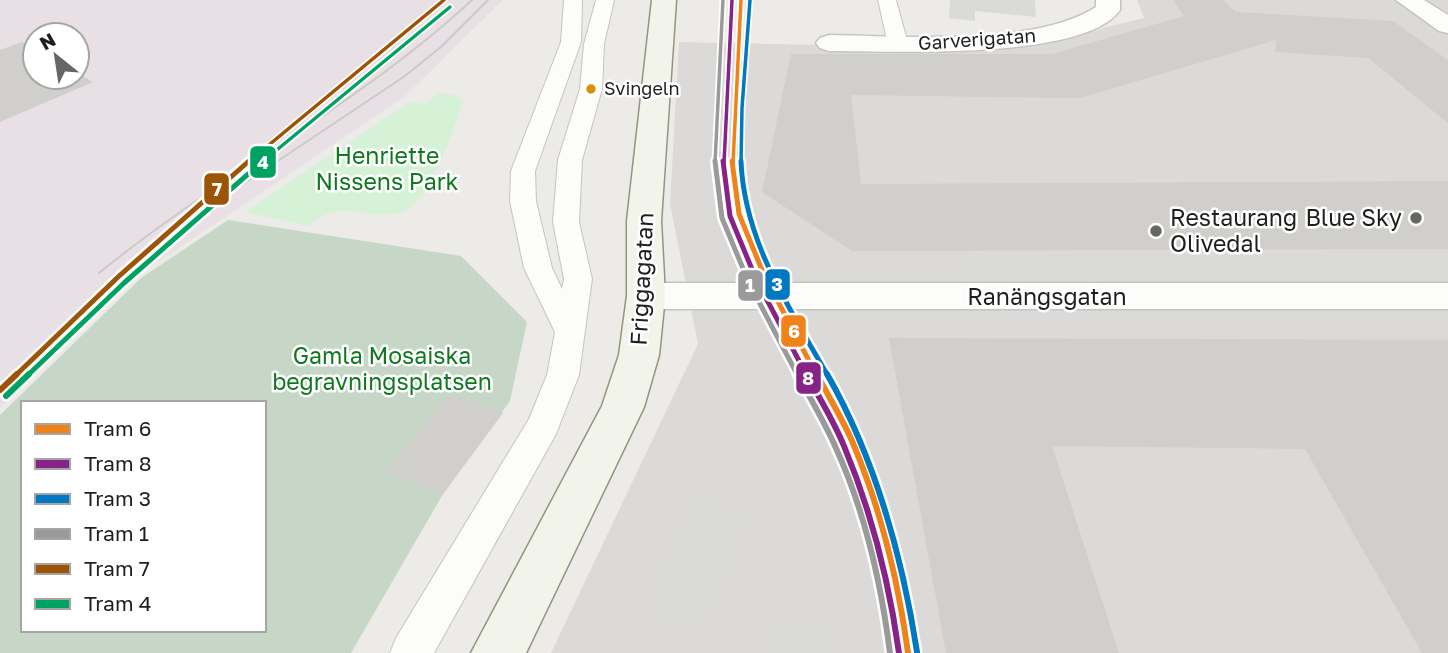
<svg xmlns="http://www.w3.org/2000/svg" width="1448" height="653" viewBox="0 0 1448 653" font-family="'Golos Text',sans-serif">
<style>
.residential{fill:#dbdad8}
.industrial{fill:#e9e0e5;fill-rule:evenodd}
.religious{fill:#dadad8}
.cemetery{fill:#c6d7c7;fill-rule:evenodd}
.park{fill:#d5f2d7}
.building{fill:#d0cfcc}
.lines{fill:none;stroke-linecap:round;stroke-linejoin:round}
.service-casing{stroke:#c5c4c3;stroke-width:2}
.minor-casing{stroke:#c5c4c3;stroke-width:3}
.secondary-casing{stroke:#929580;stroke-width:3}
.service{fill:#fcfcfb;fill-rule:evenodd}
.minor{fill:#fcfcfb;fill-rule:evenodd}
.secondary{fill:#f2f3ea;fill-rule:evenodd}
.tram{stroke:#cacac9;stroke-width:2}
.tram-1-far2-casing{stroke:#fff;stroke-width:7}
.tram-1-far1-casing{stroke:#fff;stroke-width:10}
.tram-1-casing{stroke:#fff;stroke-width:11}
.tram-2-far2-casing{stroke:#fff;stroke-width:7}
.tram-2-far1-casing{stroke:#fff;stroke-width:10}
.tram-2-casing{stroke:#fff;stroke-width:11}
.tram-3-far2-casing{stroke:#fff;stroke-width:7}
.tram-3-far1-casing{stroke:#fff;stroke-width:10}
.tram-3-casing{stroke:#fff;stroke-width:11}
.tram-4-far2-casing{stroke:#fff;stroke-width:7}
.tram-4-far1-casing{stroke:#fff;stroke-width:10}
.tram-4-casing{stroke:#fff;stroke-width:11}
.tram-5-far2-casing{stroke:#fff;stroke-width:7}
.tram-5-far1-casing{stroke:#fff;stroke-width:10}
.tram-5-casing{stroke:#fff;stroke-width:11}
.tram-6-far2-casing{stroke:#fff;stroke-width:7}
.tram-6-far1-casing{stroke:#fff;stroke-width:10}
.tram-6-casing{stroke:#fff;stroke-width:11}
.tram-1-far2{stroke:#ef8219;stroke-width:3.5}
.tram-1-far1{stroke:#ef8219;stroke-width:5}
.tram-1{stroke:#ef8219;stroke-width:6}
.tram-2-far2{stroke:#872387;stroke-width:3.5}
.tram-2-far1{stroke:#872387;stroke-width:5}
.tram-2{stroke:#872387;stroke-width:6}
.tram-3-far2{stroke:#0079c2;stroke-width:3.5}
.tram-3-far1{stroke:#0079c2;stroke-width:5}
.tram-3{stroke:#0079c2;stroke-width:6}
.tram-4-far2{stroke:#9a9a9a;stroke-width:3.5}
.tram-4-far1{stroke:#9a9a9a;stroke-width:5}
.tram-4{stroke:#9a9a9a;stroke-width:6}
.tram-5-far2{stroke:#9c5506;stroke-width:3.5}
.tram-5-far1{stroke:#9c5506;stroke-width:5}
.tram-5{stroke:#9c5506;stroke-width:6}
.tram-6-far2{stroke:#00a261;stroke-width:3.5}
.tram-6-far1{stroke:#00a261;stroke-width:5}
.tram-6{stroke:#00a261;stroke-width:6}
.bus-dot{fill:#d69204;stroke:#fff;stroke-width:2.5}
.poi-dot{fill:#666664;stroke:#fff;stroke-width:2.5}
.labels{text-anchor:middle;stroke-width:5;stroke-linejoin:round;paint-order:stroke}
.far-bus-label{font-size:18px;fill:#1e1e1e;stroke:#fff;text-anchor:start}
.far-street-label{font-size:19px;fill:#1e1e1e;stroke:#fff}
.park-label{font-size:23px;fill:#10781f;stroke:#fff}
.poi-label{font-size:23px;fill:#1e1e1e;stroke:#fff;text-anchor:start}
.street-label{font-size:23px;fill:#1e1e1e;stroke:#fff}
.line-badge{stroke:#fff;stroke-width:2.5}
.badge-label{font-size:19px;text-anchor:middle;font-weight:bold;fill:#fff}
</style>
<rect width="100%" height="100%" fill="#ecebe7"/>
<polygon class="residential" points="1137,0 1448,0 1448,653 551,653 698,344 670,204 679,42 964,48 1058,39 1144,18"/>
<path class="industrial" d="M0 0H503L404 97 137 276 0 408ZM35 35H77V77H35Z"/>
<g class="religious">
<polygon points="950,0 1035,0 1036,17 975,11 975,21 949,18"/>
<polygon points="962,264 1448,265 1448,286 977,286 956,274"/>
<polygon points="698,500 745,516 702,626 651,607"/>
<polygon points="779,619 836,638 832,653 769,653"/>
</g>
<path class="cemetery" d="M228 220 461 256 527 322 510 401 443 494 351 653H0V415L141 278ZM23 403H264V630H23Z"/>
<path class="park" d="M439 93 453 95 463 101C454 128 432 197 406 210 371 226 344 193 309 226L245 212 410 102 425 104Z"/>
<g class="building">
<polygon points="1173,0 1223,0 1236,12 1393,21 1448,60 1448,123 1368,58 1275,52 1276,40 1080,98 851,95 861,184 1448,181 1448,249 852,251 762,192 791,54 1052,54 1184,16"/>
<polygon points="22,42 35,49 35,77 77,77 77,73 93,82 0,122 0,50"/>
<polygon points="889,338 1448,340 1448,653 1422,653 1305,449 1052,446 1119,653 946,653"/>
<polygon points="450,394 503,413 443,494 386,471"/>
</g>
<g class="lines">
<defs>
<g id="service">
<polygon points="564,0 582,0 581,42 535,171 536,201 552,268 562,289 564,279 553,222 558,160 580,89 584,44 596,0 614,0 604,44 602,89 582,160 579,222 592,279 579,375 556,434 434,653 390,653 396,638 529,419 547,375 555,332 524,268 510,201 511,171 561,42"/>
<polygon points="878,0 896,0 908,44 905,48 891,48 888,44"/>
</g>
<g id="minor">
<path d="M1096 0H1120V10C1085 61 889 51 829 51L820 48 816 43 820 38 829 35C904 36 1033 47 1096 7Z"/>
<polygon points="1396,0 1424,0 1448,15 1448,33 1439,31"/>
<polygon points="646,283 1448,283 1448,309 646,309 633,305 627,296 633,287"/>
</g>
<polygon id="secondary" points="652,0 676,0 661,221 665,296 659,355 644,407 526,653 471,653 602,406 619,355 627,296 627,221"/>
</defs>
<use href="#service" class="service-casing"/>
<use href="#minor" class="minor-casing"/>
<use href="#secondary" class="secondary-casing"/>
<use href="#service" class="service"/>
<use href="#minor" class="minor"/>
<use href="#secondary" class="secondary"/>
<g class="tram">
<path d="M99 273C219 175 358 106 472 0"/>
<polyline points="118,277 194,217 405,76 442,46 488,0"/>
</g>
<defs>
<polyline id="tram-1-far2" points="733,163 741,0"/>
<polyline id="tram-1-far1" points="732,161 739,214 764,275 817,376"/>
<path id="tram-1" d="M817 374C828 396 842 418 852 441 881 509 898 579 908 653"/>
<polyline id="tram-2-far2" points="724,163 732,0"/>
<polyline id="tram-2-far1" points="723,161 730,216 756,279 807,376"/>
<path id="tram-2" d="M806 374C819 397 834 421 844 446 872 513 889 581 899 653"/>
<polyline id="tram-3-far2" points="741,163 742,108 750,0"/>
<path id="tram-3-far1" d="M741 161C744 241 790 309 828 376"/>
<path id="tram-3" d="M827 374C876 460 902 555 917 652"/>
<polyline id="tram-4-far2" points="715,163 723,0"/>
<polyline id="tram-4-far1" points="715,161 722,218 749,283 798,376"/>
<path id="tram-4" d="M797 374C810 398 824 421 835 446 865 511 881 582 890 653"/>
<polyline id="tram-5-far2" points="247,163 444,0"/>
<polyline id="tram-5-far1" points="15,376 118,277 249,161"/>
<polyline id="tram-5" points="0,390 17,374"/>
<polyline id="tram-6-far2" points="261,163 450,7"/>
<polyline id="tram-6-far1" points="27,376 124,283 263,161"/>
<polyline id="tram-6" points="6,396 29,374"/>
</defs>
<use href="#tram-1-far2" class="tram-1-far2-casing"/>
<use href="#tram-1-far1" class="tram-1-far1-casing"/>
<use href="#tram-1" class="tram-1-casing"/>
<use href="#tram-2-far2" class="tram-2-far2-casing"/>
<use href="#tram-2-far1" class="tram-2-far1-casing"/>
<use href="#tram-2" class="tram-2-casing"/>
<use href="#tram-3-far2" class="tram-3-far2-casing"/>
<use href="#tram-3-far1" class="tram-3-far1-casing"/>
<use href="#tram-3" class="tram-3-casing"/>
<use href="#tram-4-far2" class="tram-4-far2-casing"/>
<use href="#tram-4-far1" class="tram-4-far1-casing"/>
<use href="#tram-4" class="tram-4-casing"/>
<use href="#tram-5-far2" class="tram-5-far2-casing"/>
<use href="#tram-5-far1" class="tram-5-far1-casing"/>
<use href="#tram-5" class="tram-5-casing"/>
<use href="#tram-6-far2" class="tram-6-far2-casing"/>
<use href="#tram-6-far1" class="tram-6-far1-casing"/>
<use href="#tram-6" class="tram-6-casing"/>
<use href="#tram-1-far2" class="tram-1-far2"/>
<use href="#tram-1-far1" class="tram-1-far1"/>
<use href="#tram-1" class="tram-1"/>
<use href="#tram-2-far2" class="tram-2-far2"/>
<use href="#tram-2-far1" class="tram-2-far1"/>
<use href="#tram-2" class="tram-2"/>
<use href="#tram-3-far2" class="tram-3-far2"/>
<use href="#tram-3-far1" class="tram-3-far1"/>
<use href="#tram-3" class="tram-3"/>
<use href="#tram-4-far2" class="tram-4-far2"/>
<use href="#tram-4-far1" class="tram-4-far1"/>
<use href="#tram-4" class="tram-4"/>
<use href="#tram-5-far2" class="tram-5-far2"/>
<use href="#tram-5-far1" class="tram-5-far1"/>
<use href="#tram-5" class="tram-5"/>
<use href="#tram-6-far2" class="tram-6-far2"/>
<use href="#tram-6-far1" class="tram-6-far1"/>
<use href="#tram-6" class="tram-6"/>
</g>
<circle class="bus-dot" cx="591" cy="89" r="6"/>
<g class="poi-dot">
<circle cx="1416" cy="218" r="7"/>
<circle cx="1156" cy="231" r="7"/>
</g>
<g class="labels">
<g class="far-bus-label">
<text x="604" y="95">Svingeln</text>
</g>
<g class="far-street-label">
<text transform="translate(977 39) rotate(-4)" y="7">Garverigatan</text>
</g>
<g class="park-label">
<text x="387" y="164">Henriette<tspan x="387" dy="26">Nissens Park</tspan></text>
<text x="382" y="364">Gamla Mosaiska<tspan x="382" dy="26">begravningsplatsen</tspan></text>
</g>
<g class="poi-label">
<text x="1170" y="226">Restaurang<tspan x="1170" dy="26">Olivedal</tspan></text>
<text x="1402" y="226" text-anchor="end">Blue Sky</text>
</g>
<g class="street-label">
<text transform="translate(642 279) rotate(-87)" y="8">Friggagatan</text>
<text x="1047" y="305">Ranängsgatan</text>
</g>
</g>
<g class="line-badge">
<rect x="249" y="145" width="28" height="34" rx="7" fill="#00a261"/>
<rect x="203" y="172" width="27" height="34" rx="7" fill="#9c5506"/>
<rect x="764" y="268" width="27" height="33" rx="7" fill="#0079c2"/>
<rect x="737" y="269" width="27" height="33" rx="7" fill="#9a9a9a"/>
<rect x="780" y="314" width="27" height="34" rx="7" fill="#ef8219"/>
<rect x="795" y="361" width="27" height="34" rx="7" fill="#872387"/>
</g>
<g class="badge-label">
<text x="263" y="169">4</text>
<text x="217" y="196">7</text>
<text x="777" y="291">3</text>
<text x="750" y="292">1</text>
<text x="794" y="338">6</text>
<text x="808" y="385">8</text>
</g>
<rect x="21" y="401" width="245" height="231" fill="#ffffff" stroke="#a5a5a5" stroke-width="2"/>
<rect x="35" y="424" width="35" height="10" fill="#ef8219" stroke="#a5a5a5" stroke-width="2"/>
<text x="84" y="436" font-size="21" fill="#1e1e1e">Tram 6</text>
<rect x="35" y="459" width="35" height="10" fill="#872387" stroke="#a5a5a5" stroke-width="2"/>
<text x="84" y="471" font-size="21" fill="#1e1e1e">Tram 8</text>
<rect x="35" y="494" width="35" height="10" fill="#0079c2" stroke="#a5a5a5" stroke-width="2"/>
<text x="84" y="506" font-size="21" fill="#1e1e1e">Tram 3</text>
<rect x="35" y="529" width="35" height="10" fill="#9a9a9a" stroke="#a5a5a5" stroke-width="2"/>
<text x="84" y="541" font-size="21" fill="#1e1e1e">Tram 1</text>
<rect x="35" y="564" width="35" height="10" fill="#9c5506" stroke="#a5a5a5" stroke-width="2"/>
<text x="84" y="576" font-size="21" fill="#1e1e1e">Tram 7</text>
<rect x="35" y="599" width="35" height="10" fill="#00a261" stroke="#a5a5a5" stroke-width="2"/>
<text x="84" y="611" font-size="21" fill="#1e1e1e">Tram 4</text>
<g transform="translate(56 56) rotate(330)"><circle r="33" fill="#ffffff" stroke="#a5a5a5" stroke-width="2"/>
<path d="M0-5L12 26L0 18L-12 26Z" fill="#666664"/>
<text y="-10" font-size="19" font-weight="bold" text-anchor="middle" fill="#1e1e1e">N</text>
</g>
</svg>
